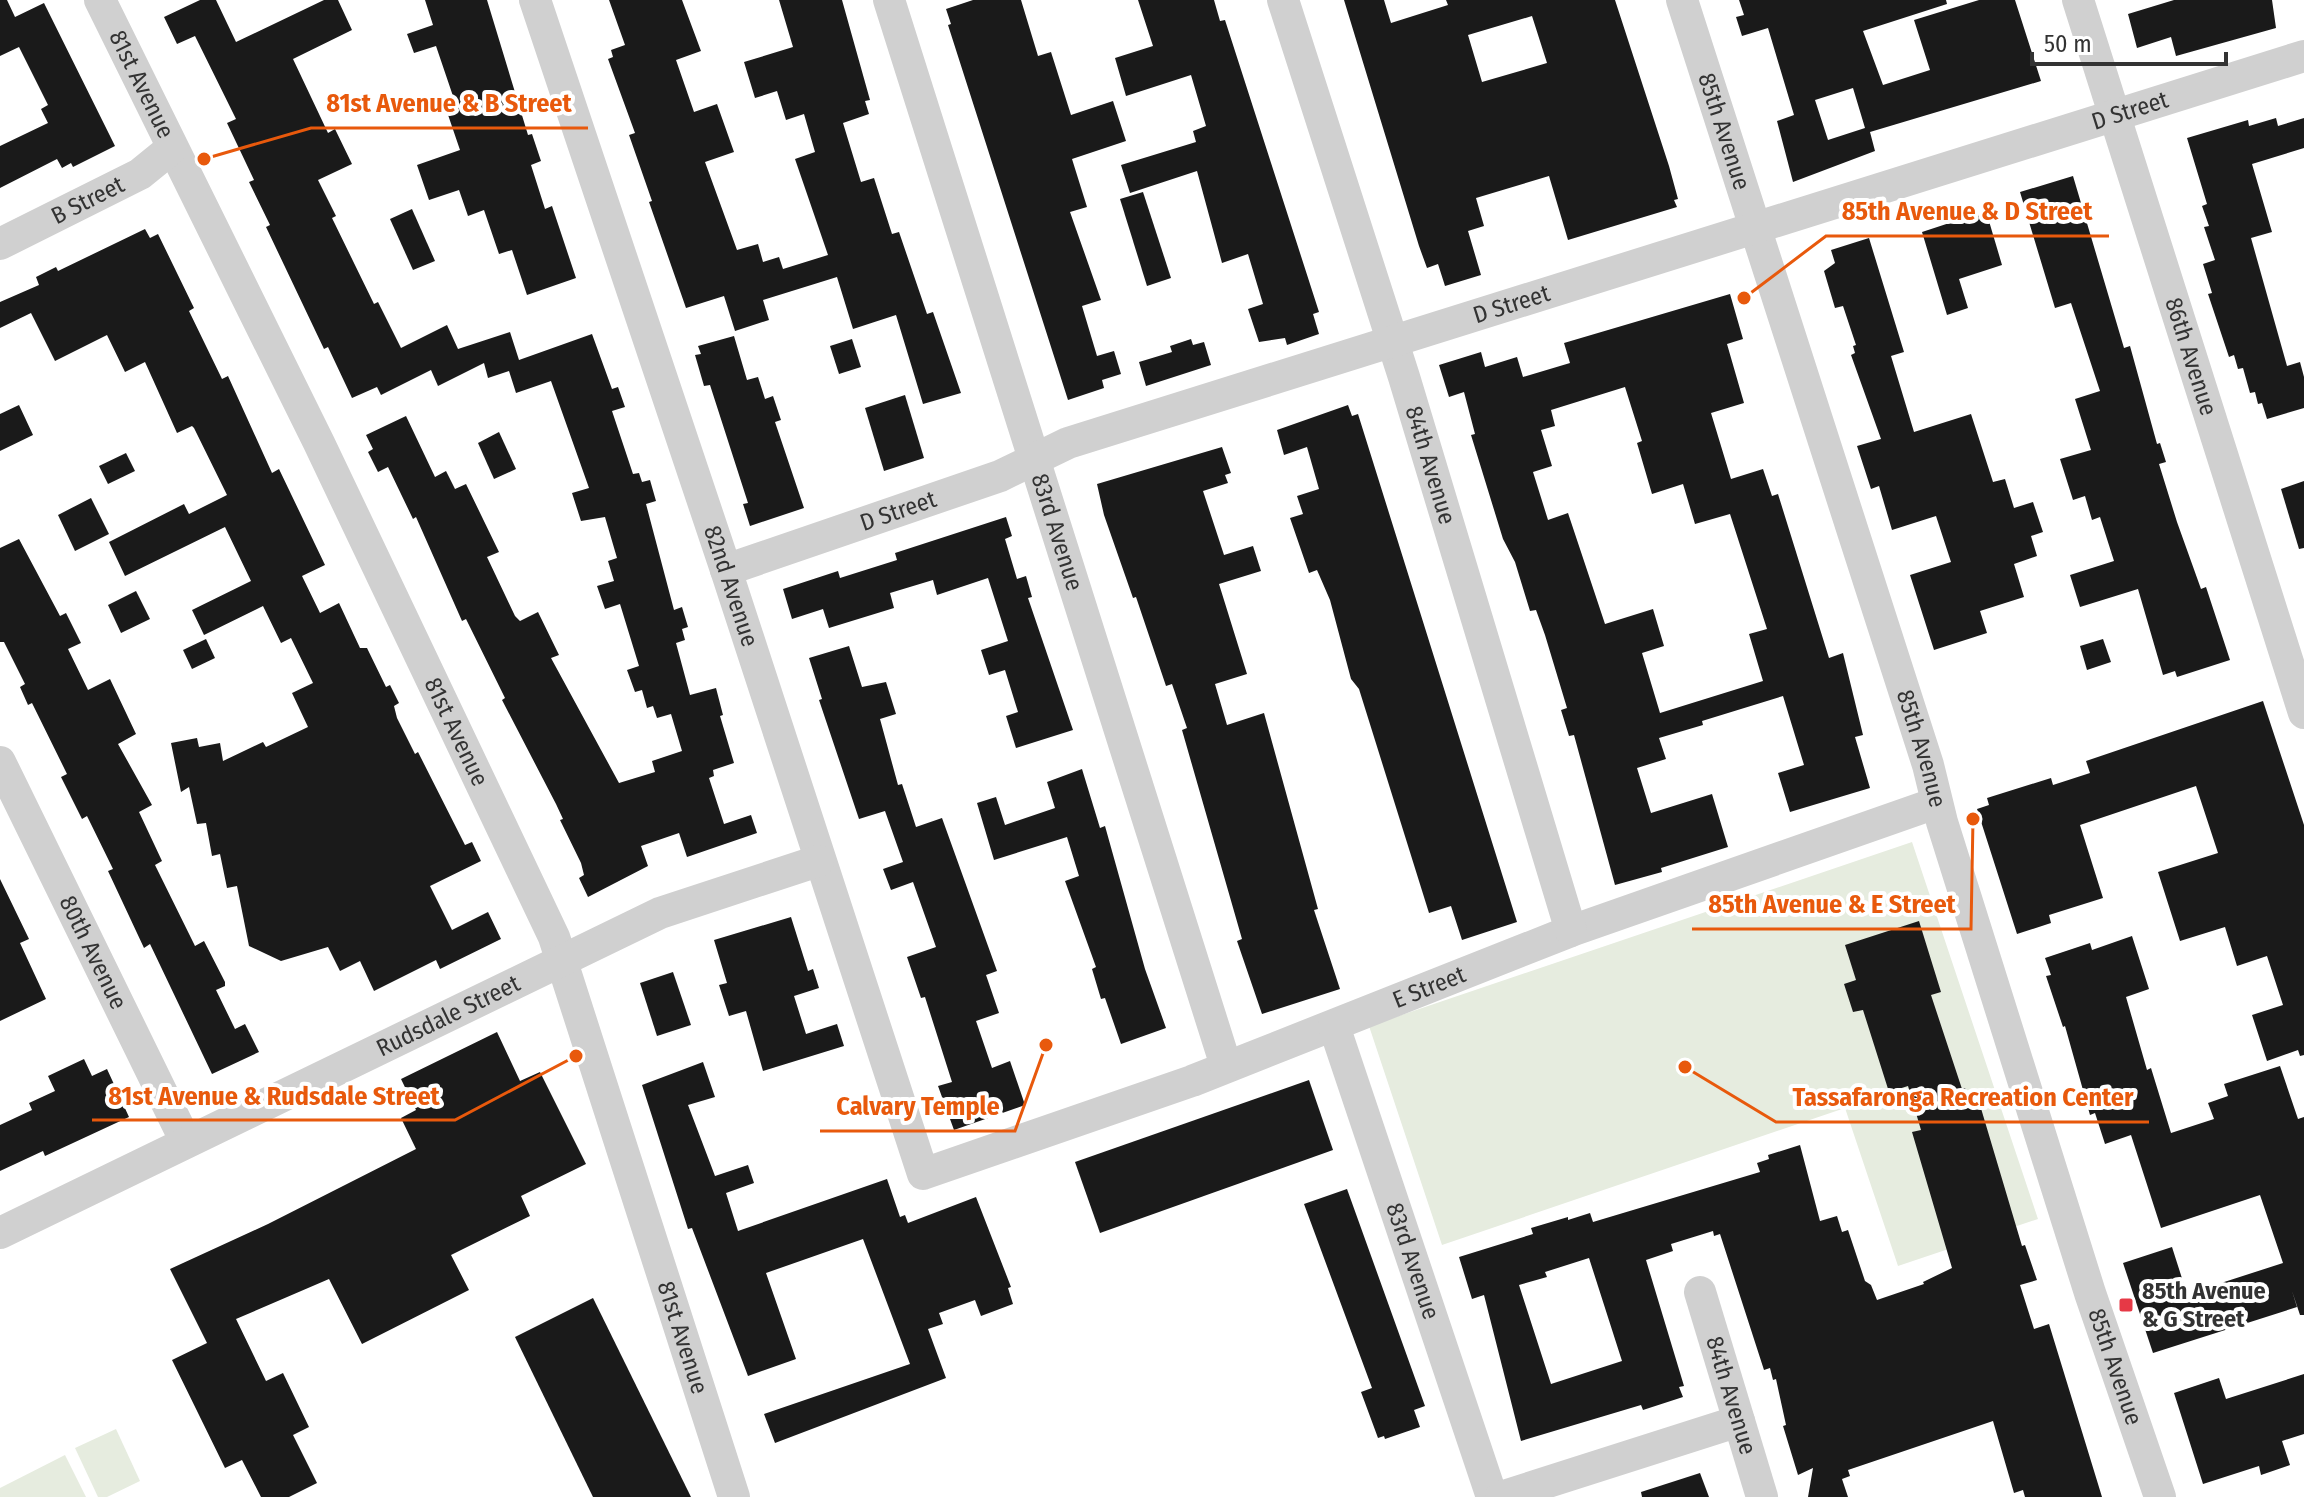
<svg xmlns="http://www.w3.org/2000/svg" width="2304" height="1497" viewBox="0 0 2304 1497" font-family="'Fira Sans Condensed',sans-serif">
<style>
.green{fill:#e6ecdf}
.building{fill:#1a1a1a;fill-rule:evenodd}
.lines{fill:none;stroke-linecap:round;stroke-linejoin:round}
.street{stroke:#d0d0d0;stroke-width:32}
.poi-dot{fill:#e63946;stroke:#fff;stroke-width:3}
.labels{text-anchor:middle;stroke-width:8;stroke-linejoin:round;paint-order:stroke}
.street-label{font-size:24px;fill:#333;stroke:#fff}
.poi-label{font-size:24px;font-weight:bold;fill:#333;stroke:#fff;text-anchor:start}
.leader{fill:none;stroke:#e8590c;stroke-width:3}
.callout-dot{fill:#e8590c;stroke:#fff;stroke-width:3}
.callout-label{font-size:26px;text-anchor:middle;font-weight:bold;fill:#e8590c;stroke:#fff;stroke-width:8;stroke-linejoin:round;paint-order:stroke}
</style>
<rect width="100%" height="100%" fill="#fff"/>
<g class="green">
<polygon points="1912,842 2038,1219 1898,1266 1845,1108 1442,1245 1369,1026"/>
<polygon points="116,1429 140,1481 107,1497 98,1497 75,1448"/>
<polygon points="65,1455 86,1497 0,1497 0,1488"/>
</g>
<g class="building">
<polygon points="0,0 7,0 15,17 44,3 115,146 73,167 71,163 62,168 57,159 0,188 0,146 48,123 41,109 48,105 19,47 0,56"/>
<polygon points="200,0 216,0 236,42 324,0 338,0 352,30 293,59 328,133 335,129 352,164 318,180 336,216 332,218 374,304 378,302 401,348 447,325 458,349 510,332 519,360 592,334 612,389 618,387 625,407 612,411 633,474 639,473 642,482 650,480 656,501 646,504 674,610 682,607 688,627 682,629 685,640 676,643 690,695 716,688 723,715 720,716 734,763 713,770 714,776 709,778 724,824 751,815 757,833 687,857 679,833 641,846 648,866 588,897 579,878 584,875 581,863 560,820 563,819 556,804 502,700 505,698 466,619 462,621 416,517 413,519 388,467 378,472 368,452 373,449 366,435 406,416 435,477 446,471 455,489 466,484 499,552 487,557 515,616 520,621 538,612 559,655 551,658 619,783 655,772 652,761 682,751 671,714 657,718 653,706 647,708 642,690 635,692 627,670 639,666 620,604 605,609 597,586 614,581 608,561 617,558 605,517 581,521 572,493 589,488 551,381 516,393 509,371 488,378 484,363 438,386 431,370 381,395 377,387 352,398 328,347 324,349 266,227 270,225 249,182 254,180 227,123 236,119 195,36 177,44 164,17"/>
<polygon points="425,0 487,0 528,135 532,134 541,161 531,165 545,209 552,206 576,278 527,295 512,250 499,254 484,210 468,216 459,190 429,200 417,165 460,150 445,106 455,102 436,46 414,53 407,34 433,25"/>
<polygon points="609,0 682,0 701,51 676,60 694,112 717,104 734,152 705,162 737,250 758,244 763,262 779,257 783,269 828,255 795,159 815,152 804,114 786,120 777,91 755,98 744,62 793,47 779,0 842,0 870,100 865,101 869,114 843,123 861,182 874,178 892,234 899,232 927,314 933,312 961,393 923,404 896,315 853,329 837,277 763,300 769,320 735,331 724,296 686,308 649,202 652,201 629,135 635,133 608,59 613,57 611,50 625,45"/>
<polygon points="973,0 1021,0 1038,56 1051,52 1071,115 1113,101 1126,141 1072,159 1087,207 1070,212 1101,300 1082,306 1097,356 1114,351 1121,374 1102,380 1104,388 1068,400 948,25 951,24 946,9"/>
<polygon points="1138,0 1214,0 1220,21 1225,20 1319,312 1313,314 1319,334 1287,345 1285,338 1259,342 1248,309 1263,304 1248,254 1222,263 1197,171 1130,193 1121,165 1196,142 1193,131 1206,126 1191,75 1126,96 1115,58 1153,46"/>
<path d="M1344 0H1384L1391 23 1448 5 1446 0H1615L1669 166 1678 199 1674 200 1677 207 1568 240 1549 176 1476 198 1484 226 1468 231 1481 275 1445 286 1438 264 1427 268 1419 246ZM1532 16 1547 63 1482 82 1468 35Z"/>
<path d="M1739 0H1946L1947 4 1863 31 1883 85 1930 70 1914 20 1979 0H2015L2041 81 1870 132 1875 151 1793 182 1777 121 1794 115 1768 28 1742 36 1736 17 1744 15ZM1853 88 1865 128 1828 140 1815 100Z"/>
<polygon points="2174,0 2272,0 2276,28 2176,56 2171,37 2137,48 2128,14"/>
<polygon points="2276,118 2278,126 2304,118 2304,148 2252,164 2272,232 2251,238 2287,366 2300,362 2304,377 2304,408 2267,419 2262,403 2258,404 2255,392 2250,393 2243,368 2238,369 2234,355 2229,357 2208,294 2212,293 2203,264 2215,260 2204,227 2209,226 2202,206 2207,204 2187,138 2248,120 2249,126"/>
<polygon points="2073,176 2124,348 2130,346 2157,444 2160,443 2166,462 2159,464 2177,522 2201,589 2206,587 2230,660 2177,677 2175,671 2163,675 2138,589 2080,607 2070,575 2114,561 2100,517 2092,520 2085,496 2073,500 2060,459 2091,450 2075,399 2100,391 2071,303 2055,308 2020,192"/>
<polygon points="1143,192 1171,278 1147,286 1120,199"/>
<polygon points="412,209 435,261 413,270 390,219"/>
<polygon points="1986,211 2002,265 1959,279 1968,308 1947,315 1922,232"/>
<polygon points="145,229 150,238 158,234 194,308 189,311 222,379 228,376 272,473 279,469 325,565 302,576 320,613 339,603 360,648 367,648 386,687 390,685 399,703 394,706 397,718 415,754 418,752 465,845 472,842 481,861 430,886 452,930 488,912 501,939 440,969 436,960 374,991 360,961 340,971 328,947 281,961 249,946 237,886 227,888 220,854 212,856 206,823 197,824 189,787 181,792 171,743 197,738 199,747 220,743 223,761 263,742 266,747 308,727 292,693 313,683 291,638 281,643 263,606 204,635 192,610 251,581 225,527 125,576 109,542 184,504 189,514 227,495 194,428 192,426 177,433 145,362 125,372 107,335 55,361 31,313 0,328 0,302 39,285 36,277 56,267 58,271"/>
<polygon points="1869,238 1904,352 1891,356 1914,432 1971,414 1993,482 2005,479 2014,508 2033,502 2043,532 2031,536 2037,556 2014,564 2024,597 1980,611 1987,633 1934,650 1910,575 1951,562 1936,516 1892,530 1879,486 1871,489 1857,446 1881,439 1851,355 1855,353 1853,346 1856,345 1843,306 1835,308 1824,271 1835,263 1831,250"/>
<path d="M1730 294 1743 339 1727 344 1744 403 1711 413 1731 479 1763 469 1772 496 1778 494 1829 658 1843 653 1863 735 1855 737 1870 788 1790 812 1778 773 1804 765 1783 696 1702 721 1703 725 1659 738 1666 759 1637 768 1651 813 1712 794 1728 847 1661 868 1662 872 1615 885 1574 735 1569 736 1561 710 1567 708 1545 635 1536 610 1530 611 1515 562 1503 539 1471 435 1475 434 1464 392 1449 397 1439 365 1481 352 1485 367 1517 357 1523 377 1570 363 1564 343ZM1625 387 1642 441 1637 443 1652 494 1683 484 1695 524 1730 514 1767 629 1749 634 1763 681 1660 713 1642 653 1664 646 1653 609 1605 624 1568 513 1548 520 1533 472 1552 466 1541 430 1555 426 1551 410Z"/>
<polygon points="734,336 747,380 758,377 765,399 773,396 781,420 775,422 804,508 750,526 743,504 748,503 710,385 704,386 695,355 701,354 698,346"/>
<polygon points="852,339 861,367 839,374 830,346"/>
<polygon points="1191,339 1193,345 1204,342 1211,365 1146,386 1139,362 1172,352 1170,346"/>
<polygon points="905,395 924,458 884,471 865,408"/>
<polygon points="19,405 33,435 0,451 0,414"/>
<polygon points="1348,405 1352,416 1358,414 1517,922 1462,940 1451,906 1429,913 1359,689 1351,679 1330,600 1317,570 1309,573 1290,518 1303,514 1297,496 1319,489 1307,447 1284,455 1277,430"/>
<polygon points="499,432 516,469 494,479 478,443"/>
<polygon points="1222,447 1231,473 1225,475 1228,483 1203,491 1224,555 1253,546 1261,571 1219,584 1247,674 1215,684 1227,725 1264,713 1318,909 1314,910 1340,989 1262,1014 1237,941 1242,939 1182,730 1187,728 1172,684 1166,686 1136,597 1133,598 1104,515 1097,484"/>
<polygon points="126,453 135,471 108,484 99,466"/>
<polygon points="2304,481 2304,548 2299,549 2281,489"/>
<polygon points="91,498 109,534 75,551 58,515"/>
<polygon points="1006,517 1012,536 1005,539 1017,579 1026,576 1032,597 1028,598 1073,730 1016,748 1006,716 1018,712 1005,670 989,675 981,650 1008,641 988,578 937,595 933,580 890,593 894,608 829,628 823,609 792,619 783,589 838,571 840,578 897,560 895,553"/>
<polygon points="19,539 60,616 66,613 81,643 68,649 88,690 110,679 136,734 118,744 152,805 139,812 162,861 155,865 195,946 204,941 225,982 225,986 216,990 235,1029 245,1024 259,1052 212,1074 150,944 144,948 108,871 113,869 87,816 82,819 61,777 67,774 32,703 28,705 20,687 25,684 4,642 0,642 0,548"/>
<polygon points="136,591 150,619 121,633 108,605"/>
<polygon points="206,639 215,658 192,669 183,650"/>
<polygon points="2103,639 2111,662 2087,670 2080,646"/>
<polygon points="849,646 862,687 886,682 896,714 880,719 898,785 902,784 916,827 942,818 997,971 986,975 999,1013 976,1021 992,1068 1010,1061 1025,1105 954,1130 938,1086 952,1082 925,997 921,998 907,957 936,947 913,882 891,890 883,869 903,862 885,811 859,819 819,700 822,699 809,658"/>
<polygon points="2263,701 2304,825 2304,1055 2300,1056 2298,1050 2267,1061 2252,1015 2283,1005 2267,956 2237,966 2225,927 2180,941 2158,872 2218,853 2196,786 2080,825 2103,898 2049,915 2051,923 2017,934 1977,809 1989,805 1987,798 2051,778 2053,785 2090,773 2086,761"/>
<polygon points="1082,769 1100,828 1105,826 1145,969 1166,1028 1121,1044 1105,998 1101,999 1092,969 1096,967 1065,881 1079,876 1067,837 994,860 977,803 996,797 1005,825 1055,808 1047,782"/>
<polygon points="0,879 29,939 20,943 46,999 0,1021"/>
<polygon points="791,917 808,971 813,969 819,988 794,996 806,1034 837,1024 844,1046 763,1071 746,1011 729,1016 719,985 727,983 714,940"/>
<path d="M1919 921 1941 992 1931 995 1962 1089 1965 1088 1971 1108 1980 1105 2022 1246 2025 1245 2037 1280 2020 1285 2034 1329 2049 1324 2102 1497H2025L2023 1490 2014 1493 1993 1421 1848 1470 1850 1476 1842 1479 1848 1497H1808L1813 1468 1798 1475 1783 1426 1786 1425 1776 1379 1773 1380 1770 1368 1764 1370 1720 1234 1714 1236 1713 1231 1671 1244 1673 1251 1646 1260 1684 1386 1679 1387 1683 1397 1643 1410 1641 1405 1521 1441 1484 1295 1472 1299 1459 1257 1533 1234 1531 1228 1568 1217V1220L1590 1213 1593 1222 1760 1172 1757 1163 1769 1159 1768 1155 1800 1145 1820 1221 1837 1216 1842 1232 1848 1230 1865 1281 1871 1285 1877 1300 1924 1284 1923 1282 1952 1268 1912 1132 1921 1130 1908 1086 1889 1092 1863 1010 1853 1012 1844 984 1856 980 1845 945ZM1589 1258 1622 1361 1551 1384 1519 1285 1547 1277 1545 1272Z"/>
<polygon points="2132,936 2149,989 2126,997 2147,1070 2151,1068 2171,1133 2214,1119 2208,1103 2228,1096 2224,1084 2280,1066 2298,1119 2304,1117 2304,1315 2300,1315 2292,1291 2297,1307 2153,1353 2123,1263 2172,1247 2187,1294 2283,1263 2260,1195 2161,1228 2131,1135 2105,1144 2095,1113 2090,1115 2065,1026 2063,1027 2046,976 2051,975 2045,958 2090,943 2092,950"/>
<polygon points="673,972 691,1025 657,1036 640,983"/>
<polygon points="497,1032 520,1081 540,1072 586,1164 521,1196 530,1216 451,1255 469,1290 362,1344 329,1279 236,1319 266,1381 283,1373 309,1427 293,1435 317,1483 289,1497 261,1497 242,1460 225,1468 172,1360 207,1343 170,1269 268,1224 416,1149 401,1118 416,1110 401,1079"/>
<polygon points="84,1059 92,1076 107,1069 129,1117 45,1156 43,1151 0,1171 0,1125 32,1110 29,1103 55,1091 48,1076"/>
<polygon points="703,1062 715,1097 688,1105 715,1176 748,1165 754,1183 726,1193 738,1231 887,1179 900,1217 905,1215 908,1223 976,1197 1011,1287 1008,1288 1013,1304 981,1316 975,1300 939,1313 943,1324 928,1329 946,1378 775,1443 764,1414 910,1364 863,1239 766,1273 796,1359 748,1376 692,1228 688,1229 642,1085"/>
<polygon points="1309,1080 1333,1150 1100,1233 1075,1162"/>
<polygon points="1347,1189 1425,1406 1414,1410 1420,1427 1385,1439 1384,1436 1378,1438 1361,1392 1372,1388 1304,1204"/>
<polygon points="593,1298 691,1497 593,1497 515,1337"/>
<polygon points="2304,1374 2304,1434 2282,1441 2290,1465 2261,1475 2259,1466 2203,1484 2174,1393 2219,1378 2226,1399"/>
<polygon points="1700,1473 1709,1497 1642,1497 1641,1492"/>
</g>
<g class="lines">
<g class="street">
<path id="s1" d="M100 0 319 443 554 937 734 1497"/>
<path id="s2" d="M535 0 726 570 923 1174 1192 1081 1571 931 1936 803"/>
<path id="s3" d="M889 0 1226 1066"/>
<path id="s4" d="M1283 0 1404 377 1571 931"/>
<path id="s5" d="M1682 0 1928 765 1942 822 2090 1293 2160 1497"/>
<path id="s6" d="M2078 0 2304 713"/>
<path id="s7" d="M0 244 140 174 172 148"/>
<path id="s8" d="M726 570 1000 476 1068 443 2304 56"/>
<path id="s9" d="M0 762 186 1142"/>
<path id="s10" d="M1334 1026 1492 1497"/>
<path id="s11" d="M0 1233 660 913 818 861"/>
<path id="s12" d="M1700 1292 1762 1497"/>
<polyline points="1501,1497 1739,1421"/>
</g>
</g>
<rect class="poi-dot" x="2118" y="1297" width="16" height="16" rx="4"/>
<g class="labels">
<g class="street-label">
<text dy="8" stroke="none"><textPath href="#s1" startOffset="94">81st Avenue</textPath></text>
<text dy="8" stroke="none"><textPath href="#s8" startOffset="1478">D Street</textPath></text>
<text dy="8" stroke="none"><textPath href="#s5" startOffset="138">85th Avenue</textPath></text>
<text dy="8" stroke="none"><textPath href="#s7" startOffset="98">B Street</textPath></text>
<text dy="8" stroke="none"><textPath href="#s8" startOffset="830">D Street</textPath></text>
<text dy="8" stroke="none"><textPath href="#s6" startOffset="374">86th Avenue</textPath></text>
<text dy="8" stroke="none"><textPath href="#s4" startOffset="488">84th Avenue</textPath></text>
<text dy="8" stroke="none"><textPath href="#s8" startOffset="182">D Street</textPath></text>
<text dy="8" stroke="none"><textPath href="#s3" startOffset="558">83rd Avenue</textPath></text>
<text dy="8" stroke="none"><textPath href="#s2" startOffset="618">82nd Avenue</textPath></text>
<text dy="8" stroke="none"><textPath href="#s1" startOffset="814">81st Avenue</textPath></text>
<text dy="8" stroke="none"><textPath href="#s5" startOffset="786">85th Avenue</textPath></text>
<text dy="8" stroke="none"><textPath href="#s9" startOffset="212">80th Avenue</textPath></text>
<text dy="8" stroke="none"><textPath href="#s2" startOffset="1776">E Street</textPath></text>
<text dy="8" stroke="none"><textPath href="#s11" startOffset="498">Rudsdale Street</textPath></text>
<text dy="8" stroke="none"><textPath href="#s10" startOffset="248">83rd Avenue</textPath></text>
<text dy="8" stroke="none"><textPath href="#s1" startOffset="1462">81st Avenue</textPath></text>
<text dy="8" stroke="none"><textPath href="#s5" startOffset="1434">85th Avenue</textPath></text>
<text dy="8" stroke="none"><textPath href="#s12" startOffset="108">84th Avenue</textPath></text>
</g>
<g class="poi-label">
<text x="2142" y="1299">85th Avenue<tspan x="2142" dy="28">&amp; G Street</tspan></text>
</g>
</g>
<path class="leader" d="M204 159L311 128H588M1744 298L1826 236H2109M1973 819L1971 929H1692M576 1056L455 1120H92M1685 1067L1776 1122H2149M1046 1045L1015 1131H820"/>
<g class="callout-dot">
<circle cx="204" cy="159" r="8"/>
<circle cx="1744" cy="298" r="8"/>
<circle cx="1973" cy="819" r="8"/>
<circle cx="576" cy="1056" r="8"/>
<circle cx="1685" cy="1067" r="8"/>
<circle cx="1046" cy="1045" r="8"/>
</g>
<g class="callout-label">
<text x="449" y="112">81st Avenue &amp; B Street</text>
<text x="1967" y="220">85th Avenue &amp; D Street</text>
<text x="1832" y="913">85th Avenue &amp; E Street</text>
<text x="274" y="1105">81st Avenue &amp; Rudsdale Street</text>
<text x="1963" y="1106">Tassafaronga Recreation Center</text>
<text x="918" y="1115">Calvary Temple</text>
</g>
<path d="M2032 52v12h194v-12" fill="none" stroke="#333333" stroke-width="4"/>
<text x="2044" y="52" font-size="24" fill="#333333" stroke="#ffffff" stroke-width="6" paint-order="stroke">50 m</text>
</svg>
